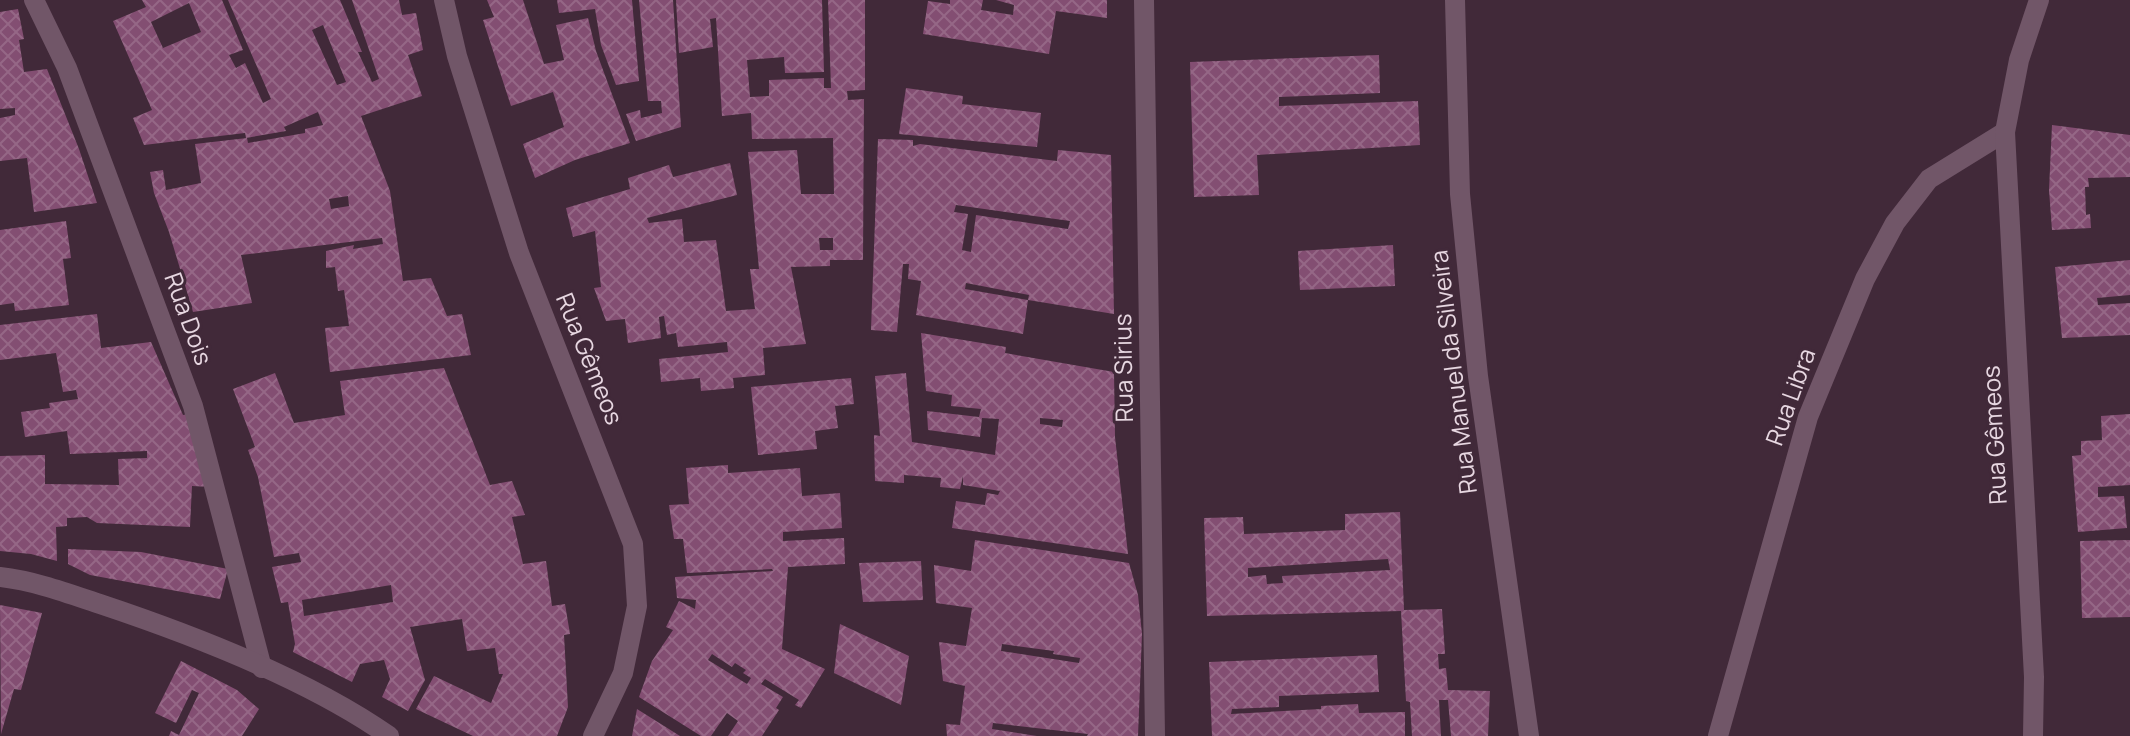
<svg xmlns="http://www.w3.org/2000/svg" width="2130" height="736" viewBox="0 0 2130 736" font-family="Manrope,sans-serif">
<style>
.building{fill:url(#building-cross-hatch);fill-rule:evenodd}
.lines{fill:none;stroke-linecap:round;stroke-linejoin:round}
.minor{stroke:#715668;stroke-width:20}
.labels{text-anchor:middle;stroke-width:6;stroke-linejoin:round;paint-order:stroke}
.street-label{font-size:24px;fill:#e7d7e1;stroke:#412939}
</style>
<defs>
<pattern id="building-cross-hatch" width="8" height="8" patternUnits="userSpaceOnUse" patternTransform="scale(2)"><rect width="8" height="8" fill="#834e72"/><path d="M0 0l8 8M0 8l8-8" fill="none" stroke="#956786"/></pattern>
</defs>
<rect width="100%" height="100%" fill="#412939"/>
<g class="building">
<path d="M142 0H222L243 50 229 55 236 68 245 63 263 103 271 99 228 0H340L362 52H358L372 82 379 79 352 0H399L402 15 416 13 423 50 408 55 422 96 361 116 390 191 403 281 431 278 447 316 462 314 471 355 330 372 325 328 349 326 344 290 338 291 335 267 326 268V251L354 245 353 249 383 244 382 238 241 255 252 303 193 312 169 232 154 193 150 172 163 170 166 190 201 183 195 144 247 138 248 143 305 133V129L323 125 318 112 284 127 286 131 246 138 245 133 144 145 133 118 152 110 113 21 146 7ZM189 3 201 32 163 48 151 22ZM323 25 346 82 337 85 312 30ZM348 196 349 206 331 209 329 199Z"/>
<polygon points="487,0 523,0 544,64 564,60 556,25 588,18 596,51 630,143 575,160 535,178 523,144 564,127 553,92 511,106 483,20 494,17"/>
<polygon points="557,0 632,0 639,81 616,85 601,45 595,9 559,13"/>
<polygon points="639,0 673,0 681,127 636,141 626,114 640,110 641,118 662,113 661,101 648,101"/>
<path d="M676 0H822L824 72 785 73 784 57 747 60 750 97 769 96V80L824 78V88H831L828 0H865V90L847 91 848 100 864 99 863 260H830V266L791 267 806 344 763 348 765 375 733 378 734 388 701 391 700 378 661 382 659 359 728 352 727 342 678 347 676 333 667 335 664 316 659 317 661 338 628 343 625 319 606 321 594 288 601 287 595 231 573 237 566 208 630 189 628 178 669 165 673 177 730 163 737 195 647 218 649 223 682 219 684 242 716 240 726 311 755 309 750 269H759L748 152 797 150 801 194H834L833 138 752 139 751 113 722 116 716 18 710 19 713 47 679 53ZM819 238H833V250H820Z"/>
<polygon points="950,0 983,0 981,10 1013,15 1014,5 996,0 1107,0 1107,18 1056,11 1049,54 923,34 928,1 950,4"/>
<polygon points="18,9 24,39 19,40 24,72 47,69 79,149 97,203 34,212 27,158 0,161 0,118 15,115 15,108 0,109 0,12"/>
<polygon points="1379,55 1380,93 1279,97 1279,106 1418,101 1420,145 1257,155 1259,195 1194,197 1190,62"/>
<polygon points="906,88 963,96 962,104 1041,113 1037,147 899,134"/>
<polygon points="2052,125 2130,135 2130,177 2088,178 2089,187 2085,187 2086,215 2090,214 2091,228 2052,230 2049,190"/>
<path d="M878 139 913 140V146L920 144 1057 161 1058 150 1111 155 1114 314 1028 300 1029 295 966 283 965 289 1028 300 1023 334 916 315 921 281 908 279 909 264H903L897 332 871 330ZM956 205 1070 221 1068 229 976 215 971 252 962 250 968 214 954 212Z"/>
<polygon points="66,221 71,258 63,259 69,305 15,311 14,303 0,305 0,230"/>
<polygon points="1393,245 1395,286 1300,290 1298,251"/>
<polygon points="2130,260 2130,295 2097,298 2098,305 2130,303 2130,335 2062,338 2055,267"/>
<polygon points="97,314 101,348 151,342 183,415 188,414 211,487 192,486 190,527 97,523 87,517 67,518 67,526 56,527 57,561 31,554 0,551 0,456 45,455 45,484 119,485 118,459 147,458 147,451 70,454 67,431 25,437 21,412 50,408 49,403 78,399 76,390 63,392 56,353 0,360 0,325"/>
<path d="M921 333 1006 347 1005 353 1114 372 1115 437 1128 554 952 528 956 501 985 505 987 493 998 495 1000 491 963 485V476L960 489 940 487 941 478 904 475V483L875 481 874 435 880 436 875 376 906 373 912 442 995 455 999 419 982 418 980 437 928 430 927 411 979 417 981 409 951 406 952 395 926 391ZM1040 418 1063 420 1062 427 1040 424Z"/>
<path d="M444 368 490 485 512 481 525 515 512 517 523 564 546 561 552 606 565 604 570 634 564 635 568 707 557 736H473L416 709 434 676 491 703 503 674H499L495 648 467 651 462 619 410 627 425 680 408 711 382 697 390 679 384 660 360 664 352 682 293 652 295 644 288 602 281 603 272 567 301 562 299 553 274 557 258 477 248 450 255 447 233 389 275 373 294 423 345 415 340 381ZM391 585 393 602 304 616 302 600Z"/>
<polygon points="851,378 854,404 835,406 838,428 815,431 817,449 758,455 751,387"/>
<polygon points="2130,414 2130,485 2098,487 2098,497 2124,496 2127,528 2078,532 2072,456 2081,455 2081,441 2102,440 2101,416"/>
<path d="M728 465V473L800 468 802 496 840 493 842 528 783 532V541L844 538 845 564 788 567 782 649 825 669 801 708 795 705 799 700 765 679 761 684 783 697 776 708 779 710 762 736H728L738 721 727 713 711 736H701L639 697 652 661 673 630 666 627 679 601 695 609 696 600 677 598 675 577 773 571 772 569 687 573 683 539H674L669 505 689 504 686 468ZM712 654 732 667 735 663 746 670 743 673 751 678 747 684 708 660Z"/>
<path d="M1400 512 1404 610 1442 609 1445 654H1438L1439 669 1446 668 1448 690 1490 691 1488 736H1451L1448 700H1439L1441 736H1412L1410 702 1406 701 1401 611 1207 616 1204 518 1243 517 1244 534 1345 530V514ZM1388 559 1390 570 1282 576 1283 583 1267 584 1266 575 1248 577V568Z"/>
<path d="M975 540 1129 563 1138 595 1142 634 1138 736H1087L1088 734 993 723 992 729 1037 736H947L946 724 960 725 965 686 943 681 939 642 966 646 972 608 936 603 934 565 971 571ZM1002 644 1054 651 1053 654 1080 658 1079 663 1001 651Z"/>
<polygon points="2130,540 2130,617 2082,618 2080,541"/>
<polygon points="68,549 141,552 228,569 220,599 90,575 68,564"/>
<polygon points="921,561 923,600 863,602 859,563"/>
<polygon points="0,605 42,613 21,690 14,689 1,734"/>
<polygon points="840,624 909,656 901,705 834,673"/>
<polygon points="1377,655 1379,692 1279,696 1279,707 1232,709 1231,714 1321,709 1321,706 1358,704 1359,713 1405,712 1405,736 1212,736 1209,662"/>
<polygon points="181,661 237,690 259,709 242,736 169,736 171,731 179,735 199,693 192,690 176,723 155,713"/>
<polygon points="637,709 680,736 632,736"/>
</g>
<g class="lines">
<g class="minor">
<polyline points="34,0 67,68 193,406 262,668"/>
<polyline points="444,0 457,56 519,253 633,544 637,606 623,673 593,736"/>
<polyline points="1144,0 1155,736"/>
<polyline points="1455,0 1460,194 1478,376 1529,736"/>
<path d="M0 577C35 581 67 593 100 604 193 635 309 680 389 736"/>
<polyline points="1718,736 1808,417 1865,279 1895,223 1929,179 2005,132"/>
<polyline points="2033,736 2034,677 2005,132 2019,60 2039,0"/>
</g>
</g>
<g class="labels">
<g class="street-label">
<text transform="translate(188 319) rotate(70)" y="8">Rua Dois</text>
<text transform="translate(589 359) rotate(68)" y="8">Rua Gêmeos</text>
<text transform="translate(1124 368) rotate(-91)" y="8">Rua Sirius</text>
<text transform="translate(1454 372) rotate(-97)" y="8">Rua Manuel da Silveira</text>
<text transform="translate(1791 397) rotate(-70)" y="8">Rua Libra</text>
<text transform="translate(1995 435) rotate(-93)" y="8">Rua Gêmeos</text>
</g>
</g>
</svg>
